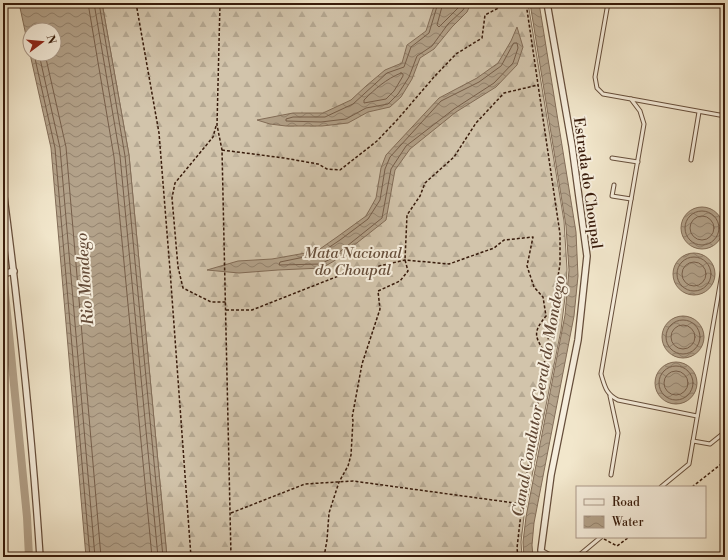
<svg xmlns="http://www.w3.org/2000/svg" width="728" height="560" viewBox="0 0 728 560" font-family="'Libre Bodoni',serif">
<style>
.forest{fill:url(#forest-firs);stroke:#85705b}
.water{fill:url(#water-waves);stroke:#826c57}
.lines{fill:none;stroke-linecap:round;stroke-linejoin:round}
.shore{stroke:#765e4a;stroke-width:1}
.stream{stroke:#826c57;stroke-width:2}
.canal{stroke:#b3a28a;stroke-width:8}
.service-casing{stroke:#664e3b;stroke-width:5}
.minor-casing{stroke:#664e3b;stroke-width:8}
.path{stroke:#381b0b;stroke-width:1.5;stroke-dasharray:3 2;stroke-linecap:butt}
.service{stroke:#f7efde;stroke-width:3}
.minor{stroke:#f7efde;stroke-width:5.5}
.labels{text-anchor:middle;stroke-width:4;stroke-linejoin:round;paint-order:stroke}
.street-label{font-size:15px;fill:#381b0b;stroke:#f7efde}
.park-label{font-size:15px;font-style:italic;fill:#664e3b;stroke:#f7efde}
.water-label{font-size:16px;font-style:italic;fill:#634a37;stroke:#f7efde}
</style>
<defs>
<pattern id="forest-firs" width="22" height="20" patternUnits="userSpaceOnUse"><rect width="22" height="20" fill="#d2c4ab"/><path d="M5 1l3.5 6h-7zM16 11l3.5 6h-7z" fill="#b5a892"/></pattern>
<pattern id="water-waves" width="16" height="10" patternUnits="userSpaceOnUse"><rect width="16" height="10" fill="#b3a28a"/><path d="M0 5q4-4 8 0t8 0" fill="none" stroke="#93836f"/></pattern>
</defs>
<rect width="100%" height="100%" fill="#f2e7cc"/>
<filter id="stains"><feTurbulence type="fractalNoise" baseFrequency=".005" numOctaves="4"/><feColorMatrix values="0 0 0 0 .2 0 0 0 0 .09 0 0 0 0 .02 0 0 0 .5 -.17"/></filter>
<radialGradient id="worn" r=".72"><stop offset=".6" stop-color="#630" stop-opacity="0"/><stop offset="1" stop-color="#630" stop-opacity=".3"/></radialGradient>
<polygon class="forest" points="102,3 528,3 564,221 567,269 566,289 561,330 524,516 521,542 522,557 167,557 129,155"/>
<g class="water">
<polygon points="19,3 102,3 129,155 167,557 86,557 51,148 30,54 54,54 54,30 30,30 30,54"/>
<polygon points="435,3 471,3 467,12 452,27 434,49 420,58 412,79 401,97 390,107 368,112 348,123 322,126 286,126 270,124 257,120 293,113 323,113 351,100 366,86 385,70 402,63 407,45 426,31"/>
<polygon points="530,3 539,3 576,232 578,276 574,316 534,523 532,545 533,557 524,557 523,542 526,517 565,315 569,270 566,226"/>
<polygon points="517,27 523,47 517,65 496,87 456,112 410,149 395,170 386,220 334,261 322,268 278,270 239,273 207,270 238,261 272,259 317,251 337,237 366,216 376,198 381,168 386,155 439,98 477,78 498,63 511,41"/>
<circle cx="702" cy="228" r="21"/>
<circle cx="694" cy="274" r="21"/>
<circle cx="683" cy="337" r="21"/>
<circle cx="676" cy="383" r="21"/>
</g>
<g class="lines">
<g class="shore">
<polyline points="88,3 114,157 152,557"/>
<polyline points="94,3 120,156 158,557"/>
<polyline points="99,3 125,156 163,557"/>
<polyline points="438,3 429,33 411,47 404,67 387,73 353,104 325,117 293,117 286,119 286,121 321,122 346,119 366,108 388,104 398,94 409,77 417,56 432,46 448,24 463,10 467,3"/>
<polyline points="443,3 437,25 439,27 459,7 461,3"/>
<polygon points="514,43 517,43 518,48 513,63 494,83 454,109 406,146 391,169 382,218 332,258 321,264 279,265 280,262 319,254 340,240 368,219 380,200 385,169 390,157 441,101 479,82 501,66"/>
<polyline points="34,54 55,148 90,557"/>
<polyline points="39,54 60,148 95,557"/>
<polyline points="45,54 66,147 101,557"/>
<path d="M401 73 403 74V76L394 91 386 99 364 103V100C375 89 386 79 401 73Z"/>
<circle cx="702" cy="228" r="17"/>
<circle cx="702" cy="228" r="12"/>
<circle cx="694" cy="274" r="17"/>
<circle cx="694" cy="274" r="12"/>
<circle cx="683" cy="337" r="17"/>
<circle cx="683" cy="337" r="12"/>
<circle cx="676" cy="383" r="17"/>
<circle cx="676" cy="383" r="12"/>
</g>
<polyline class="stream" points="3,295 5,300"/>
<polyline class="canal" points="4,283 27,517 29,557"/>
<defs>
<g id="service">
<path d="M608 3 595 77 597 88 603 94 631 99 640 111 644 124 601 374C605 387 606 394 618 400L697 416"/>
<polyline points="631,99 725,116"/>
<polyline points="612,158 638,162"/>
<polyline points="691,160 699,112"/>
<polyline points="614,185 612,196 631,199"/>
<polyline points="610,396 618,433 611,475"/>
<polyline points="693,441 710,444 725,432"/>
<polyline points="661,487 689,464 725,256"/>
<polyline points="541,550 554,557"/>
<polyline points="577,557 601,537"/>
</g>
<g id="minor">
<path d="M3 189C19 311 32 434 40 557"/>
<polyline points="3,274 14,271"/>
<polyline points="542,557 541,550 551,475 578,340 587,256 572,146 547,3"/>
</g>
</defs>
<use href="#service" class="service-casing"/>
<use href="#minor" class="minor-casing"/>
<g class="path">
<polyline points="136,3 159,133 170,270 191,557"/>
<polyline points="220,3 217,125 222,150 231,557"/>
<polyline points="510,3 515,7 527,7"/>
<polyline points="216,126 213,137 175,183 172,198 178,267 183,288 211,302 226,302"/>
<polyline points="222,150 284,158 318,164 327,169 340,170 377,141 397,120 434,77 456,54 482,38 485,15 508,3"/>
<path d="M226 310H252L341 275 405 260 449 264 494 248 504 240 533 237 527 266 534 287 543 297 546 316C532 333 535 337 546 354"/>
<polyline points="692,487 725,461"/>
<polyline points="231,513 305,484 353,481 522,504"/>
<polyline points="604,539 617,546 629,537"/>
<polyline points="324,557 327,540 329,513 339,482 348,466 351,455 353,420 352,418 362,364 380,309 378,291 400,281 408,271 405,260 407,215 420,196 425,183 454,157 476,123 504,93 538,85"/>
<polyline points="518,557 517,548 522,504 560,264 560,234 526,3"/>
</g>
<use href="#service" class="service"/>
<use href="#minor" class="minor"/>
</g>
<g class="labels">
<g class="street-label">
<text transform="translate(588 183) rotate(82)" y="5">Estrada do Choupal</text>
</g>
<g class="park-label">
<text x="353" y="258">Mata Nacional<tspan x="353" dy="17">do Choupal</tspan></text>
</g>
<g class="water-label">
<text transform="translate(84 279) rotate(-94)" y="6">Rio Mondego</text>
<text transform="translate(538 396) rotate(-80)" y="6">Canal Condutor Geral do Mondego</text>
</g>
</g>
<rect width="728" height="560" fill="none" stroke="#f2e7cc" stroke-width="16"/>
<rect x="4" y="4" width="720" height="552" fill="none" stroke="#381b0b" stroke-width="2"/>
<rect x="8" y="8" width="712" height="544" fill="none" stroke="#381b0b"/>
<rect x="576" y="486" width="130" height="52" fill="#f7efde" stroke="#ab9a8a"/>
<rect x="584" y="499" width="20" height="6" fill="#f7efde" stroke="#ab9a8a"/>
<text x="612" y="506" font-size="12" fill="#381b0b">Road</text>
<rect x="584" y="516" width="20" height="12" fill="url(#water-waves)" stroke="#ab9a8a"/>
<text x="612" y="526" font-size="12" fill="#381b0b">Water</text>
<g transform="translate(42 42) rotate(74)"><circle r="19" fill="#f7efde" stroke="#ab9a8a"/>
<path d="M0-3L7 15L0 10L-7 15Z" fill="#8f2418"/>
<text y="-6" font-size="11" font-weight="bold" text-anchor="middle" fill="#381b0b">N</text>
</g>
<rect width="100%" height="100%" filter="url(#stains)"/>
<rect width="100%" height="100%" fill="url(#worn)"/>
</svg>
